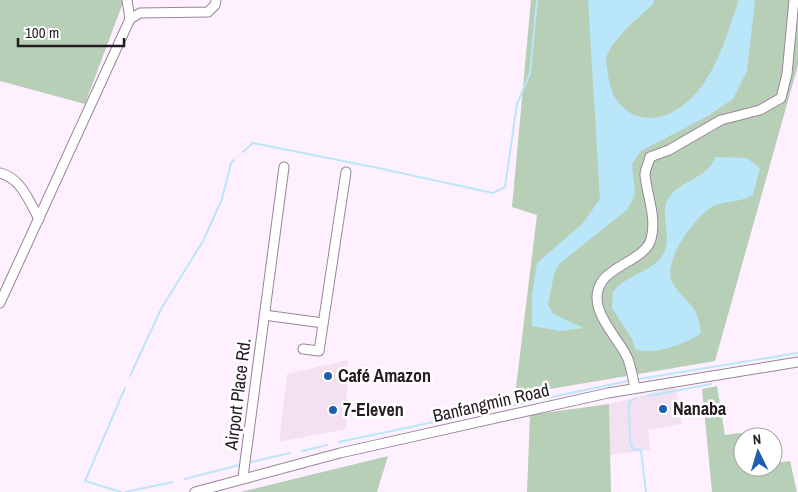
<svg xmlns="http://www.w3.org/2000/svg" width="798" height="492" viewBox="0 0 798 492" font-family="'Archivo Narrow',sans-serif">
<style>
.commercial{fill:#f3e1f2}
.green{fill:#b7cfb6}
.water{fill:#bae6fa}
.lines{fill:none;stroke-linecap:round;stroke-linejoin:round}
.stream{stroke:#bae6fa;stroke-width:2}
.minor-casing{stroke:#9a8499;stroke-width:11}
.minor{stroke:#fff;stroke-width:9}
.poi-dot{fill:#1d5fb0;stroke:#fff;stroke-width:2}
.labels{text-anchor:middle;stroke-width:5;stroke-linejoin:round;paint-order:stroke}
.poi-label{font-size:18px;font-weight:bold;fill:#241b23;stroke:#fff;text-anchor:start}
.street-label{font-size:18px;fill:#241b23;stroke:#fff}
</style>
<rect width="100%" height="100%" fill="#fef0fe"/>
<g class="commercial">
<polygon points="348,360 346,429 279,442 287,374"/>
<polygon points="676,387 682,424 648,430 650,450 610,455 609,404"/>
</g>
<g class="green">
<polygon points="0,0 124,0 85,104 0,81"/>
<polygon points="531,0 798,0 798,65 715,361 515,395 537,215 512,207"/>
<polygon points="717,386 725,435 739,433 759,437 743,437 743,467 773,467 773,463 790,461 797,492 712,492 702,389"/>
<polygon points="609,404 611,492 527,492 530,415"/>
<polygon points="388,456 377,492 241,492"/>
</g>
<g class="water">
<path d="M588 0H654L653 4C640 17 610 40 606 59 606 63 607 69 608 74 612 115 649 131 682 106 715 82 726 36 739 0H755L747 71 733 99 708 116 641 151 632 164 635 194 628 209 559 264 554 274 548 305 553 314 584 328 560 331 532 326V296L537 263 583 223 600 199Z"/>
<path d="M715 157 747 158 760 168 753 195C740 203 726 200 713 206 695 216 660 264 673 284 687 305 698 304 701 333 686 344 652 356 635 349L632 339 612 308 613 292C625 276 647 273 660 259 676 240 658 216 668 199 680 179 710 178 715 157Z"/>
</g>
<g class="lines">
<g class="stream">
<polyline points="243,152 253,143 378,168 493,193 505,187 517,104 530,73 537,0"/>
<polyline points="130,376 161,309 203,241 222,199 231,163 234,160"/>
<polyline points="639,379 798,353"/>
<polyline points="648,396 711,384"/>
<polyline points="636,398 629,402 630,442 633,449 641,450 646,492"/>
<polyline points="339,442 628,381"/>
<polyline points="302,451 327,445"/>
<polyline points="251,462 290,453"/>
<polyline points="185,479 239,465"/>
<polyline points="121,492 85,481 125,388"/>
<polyline points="125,492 173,482"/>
</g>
<defs>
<g id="minor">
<polyline points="127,0 130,19"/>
<path d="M0 173C21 178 29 201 39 219"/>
<polyline points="0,303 130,19 140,13 208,12 215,5 216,0"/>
<polyline points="264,315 323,323"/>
<polyline points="303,349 319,351 346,172"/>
<path d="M635 388C633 378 631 368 628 359 618 336 583 307 603 280 614 265 647 257 651 239 657 218 647 196 645 175 645 169 649 163 650 157L669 150 721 120 760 110 781 98 787 74 794 0"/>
<polyline points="243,477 284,167"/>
<polyline points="195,492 340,453 608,393 798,362"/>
</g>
</defs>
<use href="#minor" class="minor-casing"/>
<use href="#minor" class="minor"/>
</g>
<g class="poi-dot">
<circle cx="328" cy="376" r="5"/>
<circle cx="663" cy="409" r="5"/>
<circle cx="333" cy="410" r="5"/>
</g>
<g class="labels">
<g class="poi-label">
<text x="338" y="382">Café Amazon</text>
<text x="673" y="415">Nanaba</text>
<text x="343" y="416">7-Eleven</text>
</g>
<g class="street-label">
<text transform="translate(238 394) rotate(-83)" y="6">Airport Place Rd.</text>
<text transform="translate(491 403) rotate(-13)" y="6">Banfangmin Road</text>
</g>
</g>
<g transform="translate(758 452) rotate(355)"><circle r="24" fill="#ffffff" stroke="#a7a4a7"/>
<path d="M0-4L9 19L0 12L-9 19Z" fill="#1d5fb0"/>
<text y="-8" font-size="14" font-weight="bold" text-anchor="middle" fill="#241b23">N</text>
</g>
<path d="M18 38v8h106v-8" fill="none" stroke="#241b23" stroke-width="2.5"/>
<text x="25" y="38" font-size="15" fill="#241b23" stroke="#ffffff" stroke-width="4" paint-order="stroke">100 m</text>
</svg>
